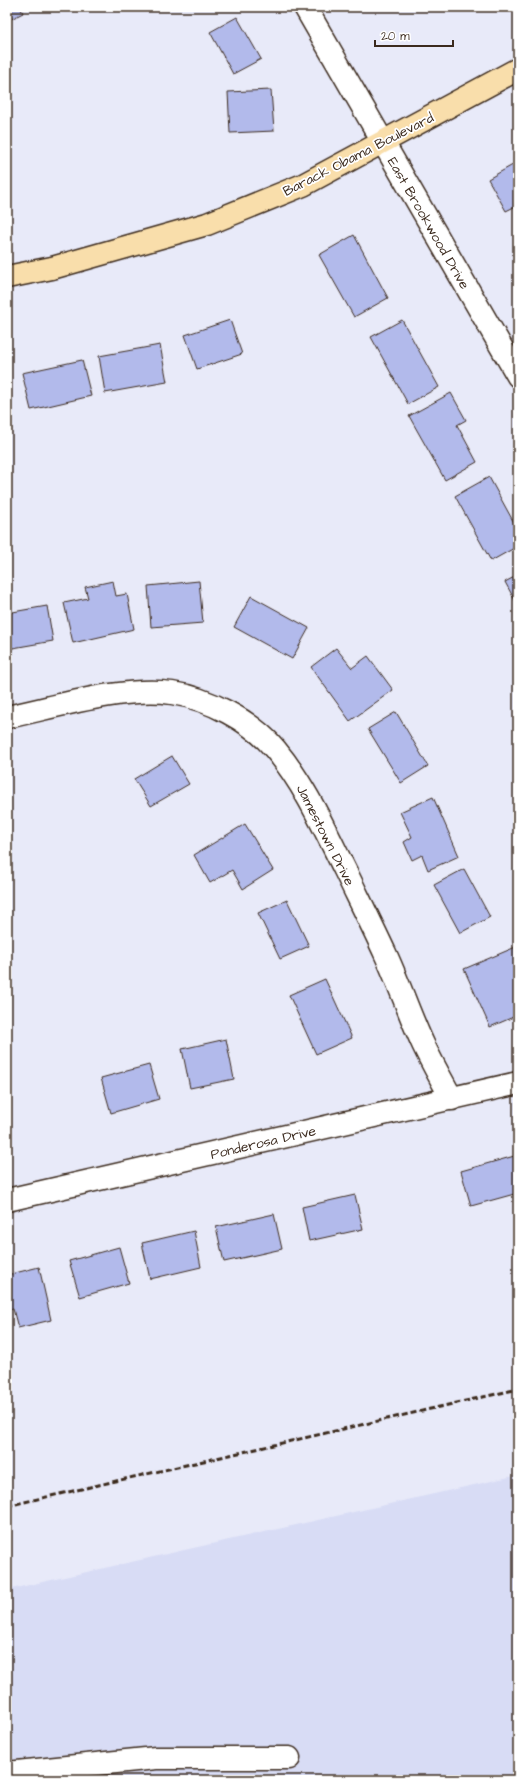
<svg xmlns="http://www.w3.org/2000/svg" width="525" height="1787" viewBox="0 0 525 1787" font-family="'Architects Daughter',sans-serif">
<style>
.built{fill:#d8dcf5}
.building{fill:#b2baeb;stroke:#3b2a1e}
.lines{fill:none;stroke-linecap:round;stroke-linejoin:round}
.minor-casing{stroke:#3b2a1e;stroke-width:25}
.major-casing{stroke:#3b2a1e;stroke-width:25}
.minor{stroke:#fff;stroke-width:22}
.major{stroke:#f9deab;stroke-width:22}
.rail{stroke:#3b2a1e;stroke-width:3;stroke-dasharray:6 3;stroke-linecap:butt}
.labels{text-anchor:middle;stroke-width:3.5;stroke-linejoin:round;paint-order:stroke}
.street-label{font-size:14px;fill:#3b2a1e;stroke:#fff}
</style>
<rect width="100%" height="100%" fill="#e8eaf9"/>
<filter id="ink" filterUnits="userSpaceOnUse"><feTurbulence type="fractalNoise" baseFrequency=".025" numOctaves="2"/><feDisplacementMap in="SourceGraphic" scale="8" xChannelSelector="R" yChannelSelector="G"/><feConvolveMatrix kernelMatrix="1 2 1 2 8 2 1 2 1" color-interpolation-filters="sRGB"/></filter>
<g filter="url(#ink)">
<polygon class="built" points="518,1475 518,1780 7,1780 7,1590"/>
<g class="building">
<polygon points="7,7 20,7 23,13 7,21"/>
<polygon points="237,17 261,59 233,74 210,32"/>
<polygon points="271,90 274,131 230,133 228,92"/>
<polygon points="518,162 518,205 506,211 488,179"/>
<polygon points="354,235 388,298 354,317 319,255"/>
<polygon points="230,320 242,354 197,369 185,335"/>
<polygon points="402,320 439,387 408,404 371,337"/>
<polygon points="160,345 167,382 105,393 99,356"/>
<polygon points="82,360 91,396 31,410 22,373"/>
<polygon points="451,393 466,420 457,425 477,462 445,480 409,416"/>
<polygon points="489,477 518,530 518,546 491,561 455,496"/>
<polygon points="518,575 518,606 505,582"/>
<polygon points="113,581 116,596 127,594 134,629 73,643 64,603 88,598 85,587"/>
<polygon points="199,581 203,623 151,627 148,586"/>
<polygon points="251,596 309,628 292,659 234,627"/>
<polygon points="47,606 53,641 7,649 7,613"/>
<polygon points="336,648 352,668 368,656 393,690 350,721 311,667"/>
<polygon points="396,712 428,766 401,783 368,729"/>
<polygon points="172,756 189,784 151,806 134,779"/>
<polygon points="433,797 459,856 428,870 422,855 412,860 404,842 412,837 400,812"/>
<polygon points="245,824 273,870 243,889 232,870 210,883 194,855"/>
<polygon points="464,869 490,917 460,933 434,885"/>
<polygon points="287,900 309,946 280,959 258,913"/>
<polygon points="518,946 518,1015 490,1027 464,969"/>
<polygon points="325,979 352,1038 316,1054 289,995"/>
<polygon points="226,1039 234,1079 190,1088 182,1049"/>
<polygon points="149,1065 159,1099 111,1113 101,1078"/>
<polygon points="518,1155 518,1193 471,1206 461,1171"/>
<polygon points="355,1195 363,1229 309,1241 302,1207"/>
<polygon points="274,1214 282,1249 224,1262 216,1227"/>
<polygon points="194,1231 201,1267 150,1279 142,1243"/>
<polygon points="119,1247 129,1283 80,1297 69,1261"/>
<polygon points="39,1267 51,1320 18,1328 13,1309 7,1310 7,1275"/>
</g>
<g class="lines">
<defs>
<g id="minor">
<polyline points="305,7 518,376"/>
<path d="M7 717C55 707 124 686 172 693 207 698 252 721 275 749 305 785 324 828 345 870 358 897 372 925 385 953 399 983 409 1014 423 1044 432 1063 442 1081 452 1099"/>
<polyline points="7,1200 518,1083"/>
<polyline points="7,1773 156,1758 289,1758"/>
</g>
<polyline id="major" points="7,277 52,268 207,224 303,185 518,69"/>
</defs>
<use href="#minor" class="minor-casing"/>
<use href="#major" class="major-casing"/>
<use href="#minor" class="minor"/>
<use href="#major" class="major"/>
<polyline class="rail" points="7,1506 518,1389"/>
</g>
</g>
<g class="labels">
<g class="street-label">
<text transform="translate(358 154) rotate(-27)" y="5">Barack Obama Boulevard</text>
<text transform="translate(429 223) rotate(60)" y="5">East Brookwood Drive</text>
<text transform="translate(326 835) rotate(63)" y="5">Jamestown Drive</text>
<text transform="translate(263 1142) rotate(-13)" y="5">Ponderosa Drive</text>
</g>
</g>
<rect width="525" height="1787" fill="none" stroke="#fff" stroke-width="24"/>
<rect x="12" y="12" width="501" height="1763" fill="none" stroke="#3b2a1e" stroke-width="1.5" filter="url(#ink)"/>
<path d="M375 40v6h78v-6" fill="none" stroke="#3b2a1e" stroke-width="2"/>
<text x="381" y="40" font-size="12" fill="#3b2a1e" stroke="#ffffff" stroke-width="3" paint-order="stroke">20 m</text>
</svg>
